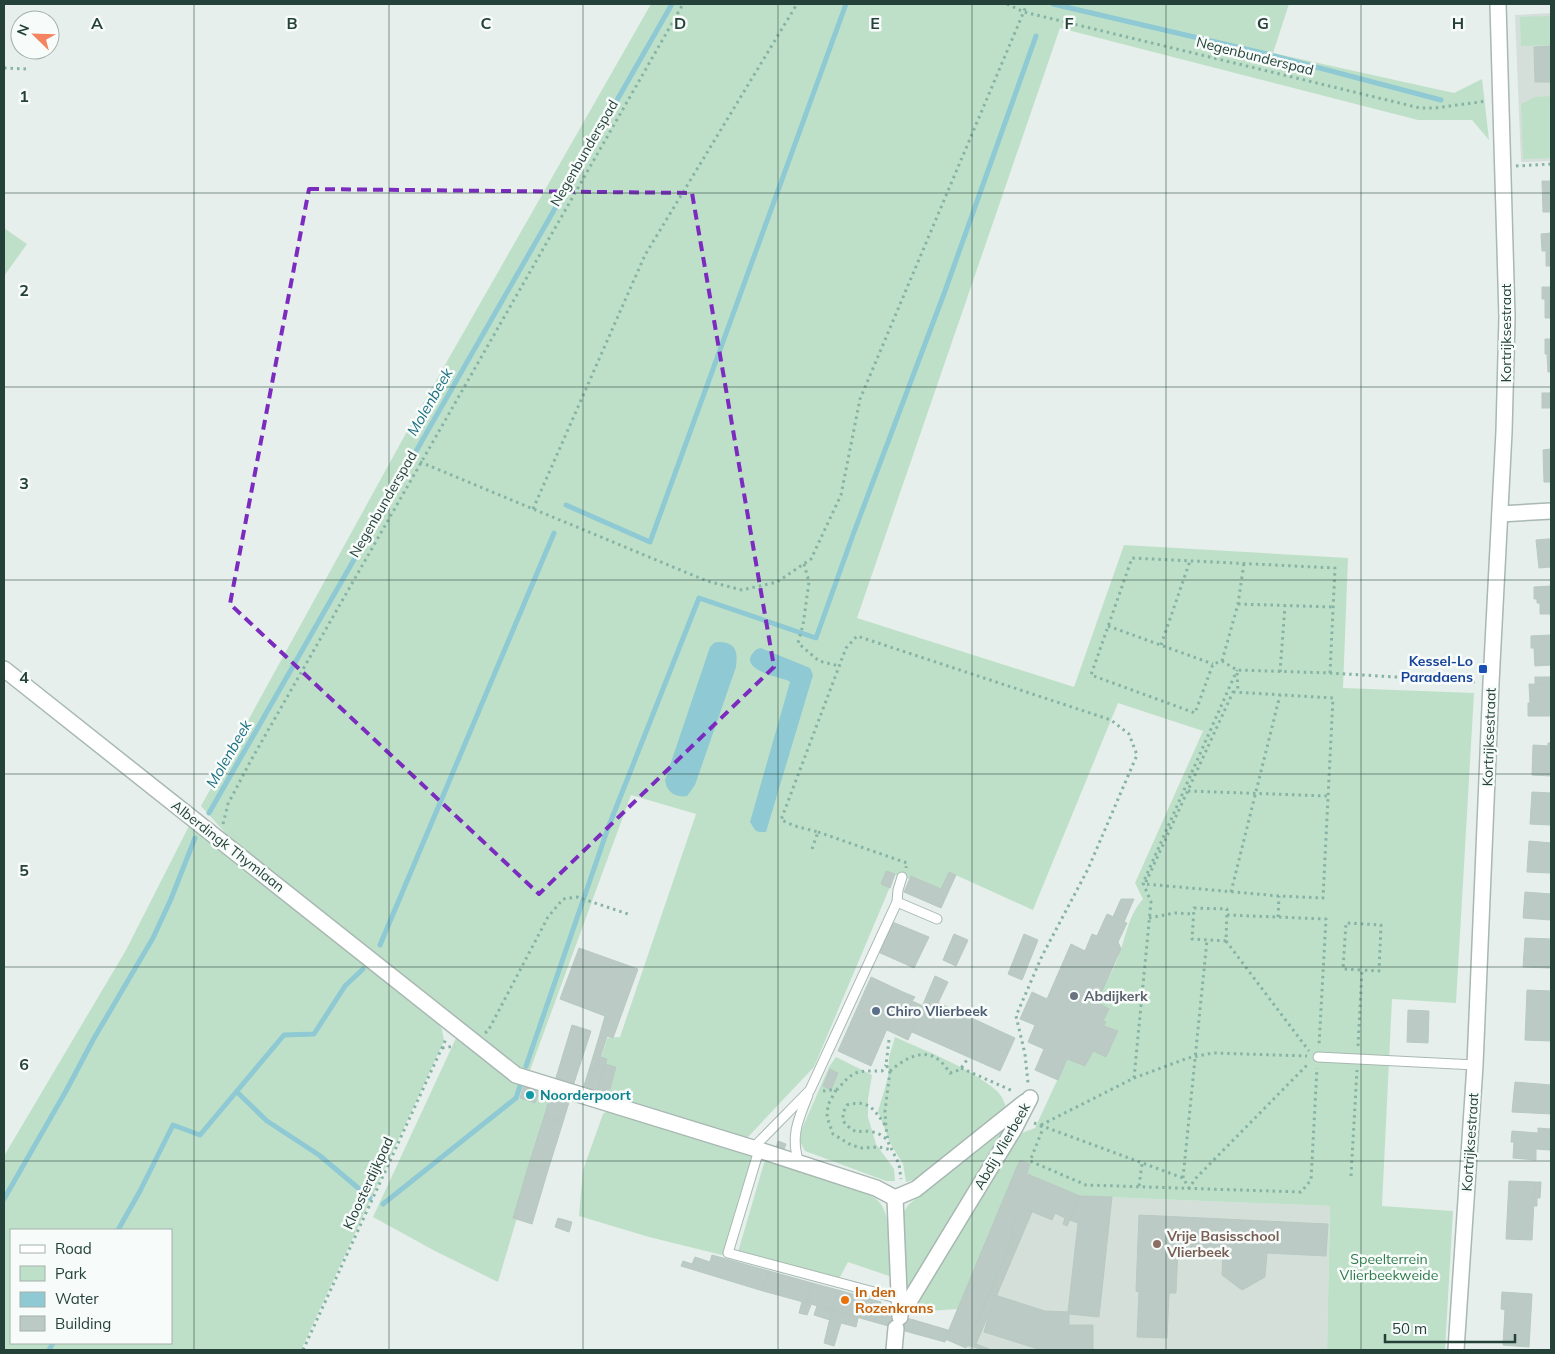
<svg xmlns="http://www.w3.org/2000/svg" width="1555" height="1354" viewBox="0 0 1555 1354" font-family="Mulish,sans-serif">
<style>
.built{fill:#d4dfda}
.green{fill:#bfe0c8;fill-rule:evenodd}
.water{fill:#8ec9d4}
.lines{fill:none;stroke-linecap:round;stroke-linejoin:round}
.stream{stroke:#8ec9d4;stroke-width:5}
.building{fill:#bbcac4;stroke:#b8c9c2}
.service-casing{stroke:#a8b8b2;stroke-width:11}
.minor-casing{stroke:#a8b8b2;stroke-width:18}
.tertiary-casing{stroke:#a8b8b2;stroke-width:18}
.path{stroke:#86b3a5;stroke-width:3;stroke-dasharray:2.5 4;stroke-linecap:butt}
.service{stroke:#fff;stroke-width:9}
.minor{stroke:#fff;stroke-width:15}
.tertiary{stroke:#fff;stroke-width:15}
.marked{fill:none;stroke:#7b2cbf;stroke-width:4;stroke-dasharray:10 6;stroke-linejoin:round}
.grid{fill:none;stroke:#24423a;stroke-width:1;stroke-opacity:0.55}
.transit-dot{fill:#1a4fb4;stroke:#f7fbf9;stroke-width:2}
.worship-dot{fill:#6b7280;stroke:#f7fbf9;stroke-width:2}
.service-dot{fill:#5c6f8a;stroke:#f7fbf9;stroke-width:2}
.culture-dot{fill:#0f9aa8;stroke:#f7fbf9;stroke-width:2}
.education-dot{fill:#8d6e63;stroke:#f7fbf9;stroke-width:2}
.food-dot{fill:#e8710a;stroke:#f7fbf9;stroke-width:2}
.labels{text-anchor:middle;stroke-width:5;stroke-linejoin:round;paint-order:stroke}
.street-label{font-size:14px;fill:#24423a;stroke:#f7fbf9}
.transit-label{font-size:14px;font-weight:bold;fill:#164399;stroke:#f7fbf9;text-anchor:end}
.worship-label{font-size:14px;font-weight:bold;fill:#5b616d;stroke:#f7fbf9;text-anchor:start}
.service-label{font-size:14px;font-weight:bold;fill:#4e5e75;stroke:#f7fbf9;text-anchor:start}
.culture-label{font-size:14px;font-weight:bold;fill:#0d838f;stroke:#f7fbf9;text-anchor:start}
.education-label{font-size:14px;font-weight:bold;fill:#785e54;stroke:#f7fbf9;text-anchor:start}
.park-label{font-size:14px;fill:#2d7a4b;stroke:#f7fbf9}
.food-label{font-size:14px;font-weight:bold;fill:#c56008;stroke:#f7fbf9;text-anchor:start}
.water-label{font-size:15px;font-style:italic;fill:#1c6f80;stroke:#f7fbf9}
.grid-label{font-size:16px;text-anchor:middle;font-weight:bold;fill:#24423a;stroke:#f7fbf9;stroke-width:5;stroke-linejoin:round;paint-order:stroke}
</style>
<rect width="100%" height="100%" fill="#e6efeb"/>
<g class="built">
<polygon points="1551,13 1551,161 1521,162 1515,15"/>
<polygon points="1016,1169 1080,1196 1330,1206 1327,1350 973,1350 945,1339"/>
</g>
<g class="green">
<path d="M651 4H1289L1273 53 1454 93 1482 79 1489 140 1472 120H1418L1060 28 857 618 1074 687 1124 545 1348 558 1343 688 1474 693 1456 1003 1392 999 1382 1206 1453 1211 1445 1350H1327L1330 1206 1080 1196 1017 1169 958 1309 914 1312 913 1310 1015 1142 1022 1133 1035 1128 1067 1059 1072 1061 1091 1054 1093 1051 1106 1057 1118 1032 1104 1026 1097 1002C1104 984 1116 967 1121 949 1127 931 1130 913 1143 899L1135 883 1203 731 1118 703 1033 910 949 872 941 889 912 876 910 879 895 875 814 1067 747 1138 608 1096 616 1067 600 1062 607 1038 620 1037 696 814 631 795 529 1073 499 1054 230 838 201 806 405 435Z"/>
<polygon points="1551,16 1551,45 1521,46 1520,17"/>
<polygon points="1551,96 1551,158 1523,159 1521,104 1535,97"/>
<polygon points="4,228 27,244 4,276"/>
<path d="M190 824 434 1018 442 1029 444 1041 301 1350H4V1156L126 950ZM11 1230H171V1343H11Z"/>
<polygon points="457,1036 554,1092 498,1282 435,1251 373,1217"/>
<path d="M895 1037C928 1052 969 1067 997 1091 1003 1097 1005 1104 1007 1111 986 1128 930 1178 906 1182L903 1164 890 1143 878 1111 888 1078 889 1057Z"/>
<polygon points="836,1057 872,1075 868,1099 868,1117 876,1144 894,1169 895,1181 886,1181 805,1151 800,1142 801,1131 829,1067"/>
<polygon points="610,1109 751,1155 755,1165 726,1256 649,1237 579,1216 583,1170 603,1114"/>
<polygon points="1011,1121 911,1290 907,1287 903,1219 904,1212 908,1205"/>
<path d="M769 1159 860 1189C867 1193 875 1197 880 1203 892 1217 890 1258 892 1277L848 1262 839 1279 738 1252 764 1163Z"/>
</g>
<g class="water">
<path d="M717 642C736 642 738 651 736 667L695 785 687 796C676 798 666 792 665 780L710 647 714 643Z"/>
<path d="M761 648 810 668 813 675 766 832H759L755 830 750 822 790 682 787 680C774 676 734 668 757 649Z"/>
</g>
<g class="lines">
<g class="stream">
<polyline points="1053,4 1267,54 1441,100"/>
<polyline points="566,505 650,542 846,4"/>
<polyline points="209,813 672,4"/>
<polyline points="380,945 554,533"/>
<polyline points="526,1066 608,828 699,598 816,638 854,532 945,291 1036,36"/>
<polyline points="237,1092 267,1121 319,1155 370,1198"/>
<polyline points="4,1199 66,1091 93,1040 153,938 171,899 195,838"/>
<polyline points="383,1204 516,1098 521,1083"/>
<polyline points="118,1230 140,1191 173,1125 200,1135 284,1035 314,1034 345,986 363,969"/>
<polyline points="49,1350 53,1343"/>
</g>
</g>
<g class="building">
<polygon points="1551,46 1551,82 1535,82 1534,47"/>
<polygon points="1542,181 1551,181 1551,212 1543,212"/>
<polygon points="1551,233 1551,266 1546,266 1546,251 1542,251 1541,234"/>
<polygon points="1542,287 1551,287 1551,318 1545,318 1545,299 1542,299"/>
<polygon points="1545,339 1551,339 1551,372 1548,372 1547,354 1545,354"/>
<rect x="1542" y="393" width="9" height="15"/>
<polygon points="1551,449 1551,482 1544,482 1543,450"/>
<polygon points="1548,539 1551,539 1551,567 1539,568 1536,540"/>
<polygon points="1551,586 1551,614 1540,614 1540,603 1537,603 1537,599 1534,599 1534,587"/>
<polygon points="1551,635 1551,665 1535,666 1534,648 1531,648 1531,636"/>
<rect x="1535" y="677" width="16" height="8"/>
<polygon points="1529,684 1551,685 1551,719 1551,716 1528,716 1528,703 1530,703"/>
<polygon points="1548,743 1551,743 1551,776 1532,775 1533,745 1548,746"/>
<polygon points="1532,792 1551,793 1551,825 1530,824"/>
<polygon points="1529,841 1551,843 1551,873 1527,872"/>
<polygon points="886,871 895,874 890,888 881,884"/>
<polygon points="949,872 956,875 941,908 904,892 911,876 941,889"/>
<polygon points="1525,892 1551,894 1551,920 1523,918"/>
<polygon points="1121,899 1134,899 1124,922 1113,917"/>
<polygon points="1107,914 1127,923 1118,942 1121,949 1097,1002 1109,1009 1103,1021 1106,1022 1104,1026 1118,1031 1106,1057 1093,1051 1085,1066 1067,1059 1058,1080 1035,1070 1044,1049 1028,1042 1035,1025 1020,1019 1032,992 1047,999 1071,944 1085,951 1092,934 1097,936"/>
<polygon points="890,921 929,937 914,968 876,951"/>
<polygon points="954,934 968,940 956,966 943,960"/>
<polygon points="1024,934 1038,940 1022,980 1008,974"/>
<polygon points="1525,938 1551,939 1551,968 1523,967"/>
<polygon points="579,948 638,969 613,1038 607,1036 606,1039 599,1037 605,1016 560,999"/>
<polygon points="935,976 948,982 938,1003 926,997"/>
<polygon points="871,977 903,992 871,1066 838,1051"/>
<polygon points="1527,990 1551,991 1551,1041 1525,1040"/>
<polygon points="903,992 915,997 912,1001 923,1006 908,1040 887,1030"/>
<polygon points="926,997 1015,1038 1000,1071 912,1032"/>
<polygon points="1408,1010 1429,1011 1428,1043 1407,1042"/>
<polygon points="572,1025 591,1031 573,1086 555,1081"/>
<polygon points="599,1037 606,1039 599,1062 596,1072 589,1070"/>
<polygon points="601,1057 607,1059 597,1092 583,1089 589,1070 596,1072"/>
<polygon points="605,1064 616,1067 608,1096 597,1092"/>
<polygon points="830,1069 838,1073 831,1090 823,1086"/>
<polygon points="1515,1082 1551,1085 1551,1114 1512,1112"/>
<polygon points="524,1086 540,1091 535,1103 520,1098"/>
<polygon points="551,1093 570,1099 563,1122 544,1117"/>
<polygon points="544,1117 563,1122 548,1170 529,1164"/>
<polygon points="1538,1128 1551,1129 1550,1150 1536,1149 1536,1160 1513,1158 1514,1142 1511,1142 1512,1131 1538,1133"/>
<polygon points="778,1141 786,1144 783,1152 776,1149"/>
<polygon points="1020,1160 1030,1164 1027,1173 1016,1169"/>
<polygon points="529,1164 548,1170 532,1224 513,1218"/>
<polygon points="1016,1169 1080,1196 1067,1226 1063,1224 1065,1218 1055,1213 1052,1220 1021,1207 1011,1232 1015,1233 966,1348 945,1339"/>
<polygon points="1509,1181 1535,1182 1532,1240 1506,1239"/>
<polygon points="1535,1182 1541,1182 1540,1198 1537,1198 1537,1206 1534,1206"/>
<polygon points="1080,1196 1112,1197 1099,1317 1069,1314 1069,1325 1093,1325 1093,1350 1041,1350 984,1332 995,1295 1045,1311 1068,1312 1078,1223 1070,1220"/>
<polygon points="1021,1207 1032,1212 976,1344 989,1349 989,1350 984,1350 967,1345 1015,1233 1011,1232"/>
<polygon points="1139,1215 1328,1224 1326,1256 1267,1253 1265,1277 1242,1290 1222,1275 1223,1251 1178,1249 1176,1293 1169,1293 1167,1338 1137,1337 1139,1292 1136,1291"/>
<polygon points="558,1218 572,1222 569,1232 555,1227"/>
<polygon points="712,1255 769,1271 763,1291 681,1266 683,1261 692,1264 695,1257 710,1262"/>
<polygon points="769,1271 812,1283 807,1303 763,1291"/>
<polygon points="812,1283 838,1290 832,1310 807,1303"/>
<polygon points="838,1290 881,1302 874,1322 832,1310"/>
<polygon points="1502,1292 1532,1294 1529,1347 1503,1345 1505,1310 1501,1309"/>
<polygon points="802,1302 811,1305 807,1315 799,1313"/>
<polygon points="817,1306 832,1310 830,1320 814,1315"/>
<polygon points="832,1310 858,1318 856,1327 841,1323 834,1346 824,1343"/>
<polygon points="878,1311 896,1316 892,1327 874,1322"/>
<polygon points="896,1316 914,1320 912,1333 892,1327"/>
<polygon points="914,1320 948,1330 945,1342 912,1333"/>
</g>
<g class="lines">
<defs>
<g id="service">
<polyline points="897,902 898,890 902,877"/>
<polyline points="1318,1057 1475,1065"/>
<polyline points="753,1148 810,1090 897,902 937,919"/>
<polyline points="759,1150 728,1253 900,1299"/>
<path d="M799 1163C790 1137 798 1120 808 1095"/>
</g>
<g id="minor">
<polyline points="1500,514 1551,511"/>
<polyline points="4,669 516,1075 753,1148 876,1188 895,1198"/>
<polyline points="895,1198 916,1189 1025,1102"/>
<polyline points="895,1198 900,1317"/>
<polyline points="900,1306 910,1300 1014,1129 1030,1098"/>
<polyline points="894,1350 896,1328"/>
</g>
<polyline id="tertiary" points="1456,1350 1475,1065 1491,683 1504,432 1507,317 1498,4"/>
</defs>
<use href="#service" class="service-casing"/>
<use href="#minor" class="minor-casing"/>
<use href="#tertiary" class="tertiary-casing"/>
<g class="path">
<polyline points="1007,4 1024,12 1420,108 1435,108 1487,101"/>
<polyline points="4,68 28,69"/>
<polyline points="1516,166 1551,164"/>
<polyline points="420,462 707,581 742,590 777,582 811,559 841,495 860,399 1027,4"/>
<polyline points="533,509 645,255 797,4"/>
<polyline points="804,564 809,582 803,625 798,643 819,661 839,666"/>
<polyline points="1238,604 1333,607"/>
<polyline points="1108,626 1213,664"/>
<polyline points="1161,645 1190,561"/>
<polyline points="1222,661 1238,604 1244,563"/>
<polyline points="1280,672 1285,606"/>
<polyline points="1237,673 1238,692"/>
<polyline points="1330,673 1335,568 1132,558 1091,675 1195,713 1213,664 1222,661 1237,670 1330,673 1477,682"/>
<polygon points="1233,692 1333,698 1323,898 1279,896 1145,884"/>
<polyline points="1188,791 1328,796"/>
<polyline points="223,824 228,804 250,762 683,4"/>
<polyline points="818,832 907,863 906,868"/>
<polyline points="812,849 818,832 795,826 781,820 846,648 857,636 1111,720 1129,734 1137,755 1088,869 1042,956 1016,1016 1025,1054 1028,1083"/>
<polyline points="1231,892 1280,695"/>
<polygon points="1194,908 1227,909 1226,941 1192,939"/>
<polyline points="1227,915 1326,919 1319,1045"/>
<polyline points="1278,917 1279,896"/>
<polyline points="1149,918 1175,913 1193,914"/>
<polyline points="1226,941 1309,1051"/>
<polyline points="485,1033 488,1031 548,917 563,899 577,897 631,915"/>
<polyline points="889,1040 886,1065 890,1071 885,1111 886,1127 888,1142 899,1164 901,1179"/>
<polyline points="1358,1046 1362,970 1343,969 1346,923 1381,925 1379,971 1362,970"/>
<polyline points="442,1048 455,1046"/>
<polyline points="961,1068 1013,1091"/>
<path d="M890 1071C903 1060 924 1046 940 1061 944 1064 947 1069 950 1073 960 1071 964 1066 968 1057"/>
<polyline points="1134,1078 1151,902 1143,883 1237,670"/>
<polyline points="836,1090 828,1105 827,1117 833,1134 851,1145 862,1148 879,1147 892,1150"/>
<path d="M823 1091 838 1089C854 1069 858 1071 882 1071L886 1065"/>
<polyline points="1034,1123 1183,1178 1189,1188 1196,1178 1309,1063"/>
<path d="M885 1125C874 1109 868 1099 847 1105L843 1113V1121C857 1137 857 1129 873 1132 878 1132 883 1137 888 1140"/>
<polyline points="1041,1125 1042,1131 1030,1161 1086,1185 1301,1192 1311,1180 1317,1068"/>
<polyline points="1041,1125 1134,1078 1188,1058 1213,1053 1307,1056"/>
<polyline points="1351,1176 1357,1070"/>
<polyline points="1183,1178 1207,940"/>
<polyline points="1139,1186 1142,1164"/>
<polyline points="303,1350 446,1039"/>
</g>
<use href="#service" class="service"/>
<use href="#minor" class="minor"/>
<use href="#tertiary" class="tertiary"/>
</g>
<path class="marked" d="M309 189 692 193 774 667 539 894 230 604Z"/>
<path class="grid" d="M194 4V1350M389 4V1350M583 4V1350M778 4V1350M972 4V1350M1166 4V1350M1361 4V1350M4 193H1551M4 387H1551M4 580H1551M4 774H1551M4 967H1551M4 1161H1551"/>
<rect class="transit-dot" x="1478" y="664" width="10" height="10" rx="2.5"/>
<circle class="worship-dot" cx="1074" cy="996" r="5"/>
<circle class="service-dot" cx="876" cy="1011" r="5"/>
<circle class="culture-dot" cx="530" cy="1095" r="5"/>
<circle class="education-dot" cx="1157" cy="1244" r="5"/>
<circle class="food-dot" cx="845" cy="1300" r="5"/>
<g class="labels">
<g class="street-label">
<text transform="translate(1255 56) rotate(14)" y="5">Negenbunderspad</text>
<text transform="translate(584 153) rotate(-60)" y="5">Negenbunderspad</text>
<text transform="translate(1506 333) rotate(-90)" y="5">Kortrijksestraat</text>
<text transform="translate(383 504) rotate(-60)" y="5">Negenbunderspad</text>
<text transform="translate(1489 737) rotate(-88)" y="5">Kortrijksestraat</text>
<text transform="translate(228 846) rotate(38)" y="5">Alberdingk Thymlaan</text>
<text transform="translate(1470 1142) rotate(-86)" y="5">Kortrijksestraat</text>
<text transform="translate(1002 1146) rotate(-60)" y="5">Abdij Vlierbeek</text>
<text transform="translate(368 1183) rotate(-65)" y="5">Kloosterdijkpad</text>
</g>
<g class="transit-label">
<text x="1473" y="666">Kessel-Lo<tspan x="1473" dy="16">Paradaens</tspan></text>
</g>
<g class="worship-label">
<text x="1084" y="1001">Abdijkerk</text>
</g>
<g class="service-label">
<text x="886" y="1016">Chiro Vlierbeek</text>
</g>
<g class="culture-label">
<text x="540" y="1100">Noorderpoort</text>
</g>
<g class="education-label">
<text x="1167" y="1241">Vrije Basisschool<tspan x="1167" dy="16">Vlierbeek</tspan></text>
</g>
<g class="park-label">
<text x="1389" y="1264">Speelterrein<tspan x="1389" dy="16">Vlierbeekweide</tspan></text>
</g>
<g class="food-label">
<text x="855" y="1297">In den<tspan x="855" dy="16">Rozenkrans</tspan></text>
</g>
<g class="water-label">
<text transform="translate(430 402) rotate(-60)" y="5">Molenbeek</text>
<text transform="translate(229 754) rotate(-60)" y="5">Molenbeek</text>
</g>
</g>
<g class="grid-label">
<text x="97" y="29">A</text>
<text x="292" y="29">B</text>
<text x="486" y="29">C</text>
<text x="680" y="29">D</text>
<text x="875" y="29">E</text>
<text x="1069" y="29">F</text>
<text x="1263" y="29">G</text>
<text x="1458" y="29">H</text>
<text x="24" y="102">1</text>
<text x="24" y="296">2</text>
<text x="24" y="489">3</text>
<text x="24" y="683">4</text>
<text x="24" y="876">5</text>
<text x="24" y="1070">6</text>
</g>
<rect width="1555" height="1354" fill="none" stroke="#24423a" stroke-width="10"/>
<rect x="10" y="1229" width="162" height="115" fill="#f7fbf9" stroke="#a3b1ad"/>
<rect x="20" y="1245" width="25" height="8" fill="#ffffff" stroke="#a3b1ad"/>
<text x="55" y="1254" font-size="15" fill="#24423a">Road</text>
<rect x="20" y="1266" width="25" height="15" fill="#bfe0c8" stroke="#a3b1ad"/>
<text x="55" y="1279" font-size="15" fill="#24423a">Park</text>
<rect x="20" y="1292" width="25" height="15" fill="#8ec9d4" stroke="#a3b1ad"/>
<text x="55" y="1304" font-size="15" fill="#24423a">Water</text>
<rect x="20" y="1316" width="25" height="15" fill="#bbcac4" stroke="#a3b1ad"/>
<text x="55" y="1329" font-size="15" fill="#24423a">Building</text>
<g transform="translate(35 35) rotate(293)"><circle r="24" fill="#f7fbf9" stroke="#a3b1ad"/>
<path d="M0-4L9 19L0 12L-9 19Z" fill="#f4845f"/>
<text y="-8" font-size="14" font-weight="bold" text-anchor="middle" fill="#24423a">N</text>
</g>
<path d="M1385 1334v8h130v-8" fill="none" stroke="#24423a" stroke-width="2.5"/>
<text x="1392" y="1334" font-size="15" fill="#24423a" stroke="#f7fbf9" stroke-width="4" paint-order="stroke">50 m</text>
</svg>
